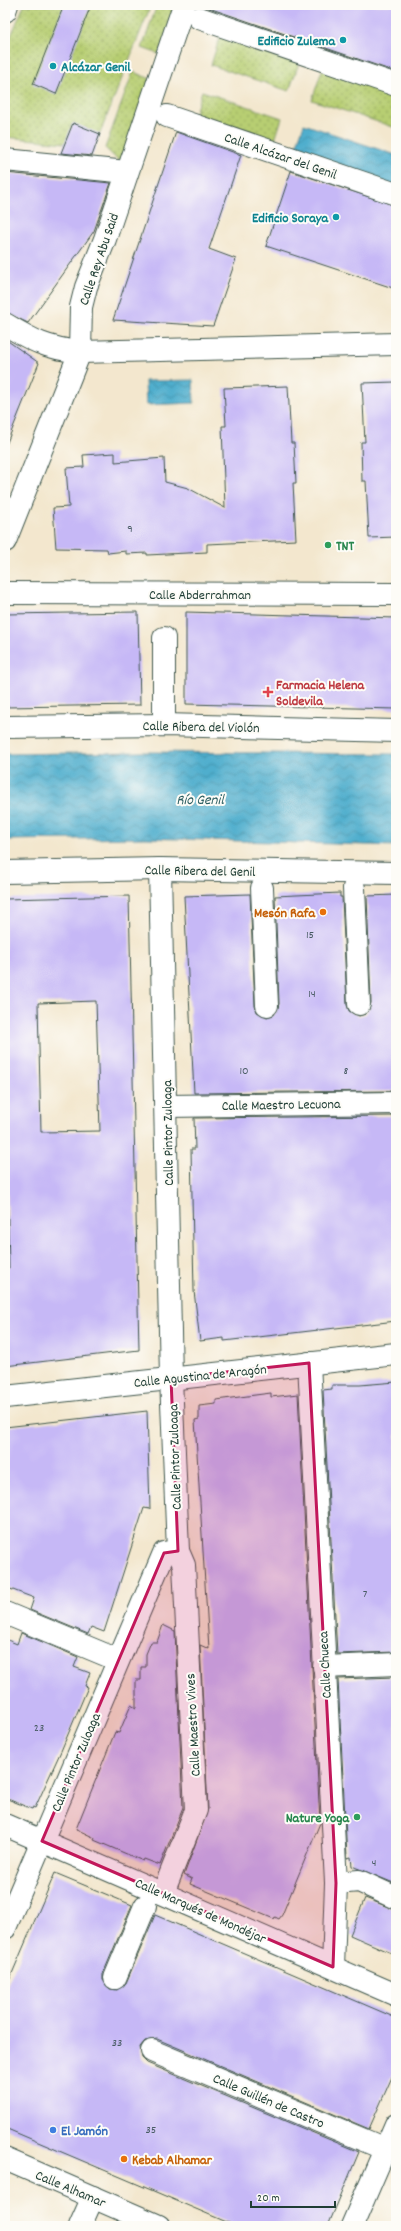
<svg xmlns="http://www.w3.org/2000/svg" width="401" height="2231" viewBox="0 0 401 2231" font-family="Dekko,sans-serif">
<style>
.garden{fill:url(#garden-dots);stroke:#6b8653}
.water{fill:url(#water-waves);stroke:#377680}
.building{fill:#c6b8f6;fill-rule:evenodd}
.lines{fill:none;stroke-linecap:round;stroke-linejoin:round}
.minor-casing{stroke:#3f564b;stroke-width:24}
.major-casing{stroke:#3f564b;stroke-width:24}
.minor{stroke:#fff;stroke-width:22}
.major{stroke:#fff;stroke-width:22}
.marked{fill:#c2185b;fill-opacity:0.2;stroke:#c2185b;stroke-width:3;stroke-linejoin:round}
.culture-dot{fill:#0f9aa8;stroke:#fdfcf7;stroke-width:1.5}
.leisure-dot{fill:#2e9e5b;stroke:#fdfcf7;stroke-width:1.5}
.health-dot{fill:#e0444e;stroke:#fdfcf7;stroke-width:1.5}
.food-dot{fill:#e8710a;stroke:#fdfcf7;stroke-width:1.5}
.shop-dot{fill:#3f7fe0;stroke:#fdfcf7;stroke-width:1.5}
.labels{text-anchor:middle;stroke-width:4;stroke-linejoin:round;paint-order:stroke}
.number-label{font-size:12px;fill:#495c64}
.culture-label{font-size:14px;font-weight:bold;fill:#0d838f;stroke:#fdfcf7;text-anchor:end}
.street-label{font-size:14px;fill:#1f3d34;stroke:#fdfcf7}
.leisure-label{font-size:14px;font-weight:bold;fill:#27864d;stroke:#fdfcf7;text-anchor:start}
.health-label{font-size:14px;font-weight:bold;fill:#be3a42;stroke:#fdfcf7;text-anchor:start}
.food-label{font-size:14px;font-weight:bold;fill:#c56008;stroke:#fdfcf7;text-anchor:end}
.shop-label{font-size:14px;font-weight:bold;fill:#366cbe;stroke:#fdfcf7;text-anchor:start}
.water-label{font-size:15px;font-style:italic;fill:#2d5f62;stroke:#fdfcf7}
</style>
<defs>
<pattern id="garden-dots" width="8" height="8" patternUnits="userSpaceOnUse"><rect width="8" height="8" fill="#b7ce72"/><path d="M2 2h.1M6 6h.1" fill="none" stroke="#94a85e" stroke-width="1.8" stroke-linecap="round"/></pattern>
<pattern id="water-waves" width="16" height="10" patternUnits="userSpaceOnUse"><rect width="16" height="10" fill="#4faecd"/><path d="M0 5q4-4 8 0t8 0" fill="none" stroke="#418fa7"/></pattern>
</defs>
<rect width="100%" height="100%" fill="#fdfcf7"/>
<filter id="ink" filterUnits="userSpaceOnUse"><feTurbulence type="fractalNoise" baseFrequency=".025" numOctaves="2"/><feDisplacementMap in="SourceGraphic" scale="8" xChannelSelector="R" yChannelSelector="G"/><feConvolveMatrix kernelMatrix="1 2 1 2 8 2 1 2 1" color-interpolation-filters="sRGB"/></filter>
<filter id="wash" filterUnits="userSpaceOnUse"><feTurbulence type="fractalNoise" baseFrequency=".012" numOctaves="4" result="noise"/><feDisplacementMap in="SourceGraphic" scale="16" xChannelSelector="R" yChannelSelector="G"/><feGaussianBlur stdDeviation="0.9" result="paint"/><feColorMatrix in="noise" values="0 0 0 0 0 0 0 0 0 0 0 0 0 0 0 0 0 1.4 0 .05"/><feComposite in="paint" operator="in"/></filter>
<g filter="url(#wash)">
<rect width="100%" height="100%" fill="#f3e7ce"/>
<g class="garden">
<polygon points="24,5 151,5 95,146 5,137 5,50"/>
<polygon points="157,5 177,5 159,54 142,48"/>
<polygon points="220,36 299,63 289,91 211,65"/>
<polygon points="322,70 396,95 396,128 312,100"/>
<polygon points="133,72 151,79 121,163 105,148"/>
<polygon points="202,91 282,118 273,146 193,119"/>
</g>
<g class="water">
<polygon points="304,124 396,155 396,187 294,153"/>
<polygon points="193,380 194,403 146,405 145,381"/>
<polygon points="144,752 396,754 396,846 145,838 5,840 5,754"/>
</g>
<g id="blocks">
<g class="building">
<polygon points="64,5 91,5 56,94 33,84"/>
<polygon points="196,5 396,5 396,72 203,6"/>
<polygon points="73,123 100,134 92,156 61,153"/>
<polygon points="176,132 241,155 209,249 236,259 213,326 113,320"/>
<polygon points="291,171 396,206 396,289 266,246"/>
<polygon points="5,173 111,183 94,231 28,323 5,312"/>
<polygon points="5,339 39,363 6,445 5,445"/>
<polygon points="396,382 396,537 369,538 366,481 362,481 361,442 365,442 362,383"/>
<polygon points="288,386 291,443 294,443 296,483 293,483 296,540 207,544 207,552 147,555 147,553 126,554 126,551 108,553 107,549 56,548 53,508 69,507 66,468 84,467 83,455 115,453 115,462 164,458 165,482 188,488 225,508 222,426 226,426 224,388"/>
<polygon points="138,612 140,705 5,707 5,614"/>
<polygon points="186,612 396,618 396,709 186,704"/>
<polygon points="340,893 340,897 342,897 347,1005 349,1011 359,1016 366,1014 371,1003 367,896 396,895 396,1091 194,1093 184,896 250,894 255,1006 257,1012 267,1017 274,1015 279,1004 275,896"/>
<path d="M129 896 139 1350 5 1366V1268H9L5 1090V899ZM96 1001 100 1131 41 1132 38 1003Z"/>
<polygon points="396,1116 396,1321 224,1341 224,1338 200,1341 194,1291 191,1149 195,1149 194,1118"/>
<polygon points="396,1382 396,1652 337,1654 323,1390 332,1389 332,1385 360,1385"/>
<polygon points="271,1393 271,1397 298,1394 320,1823 282,1915 279,1919 275,1917 274,1919 190,1884 192,1879 184,1875 208,1809 200,1645 209,1649 195,1420 199,1419 199,1406 216,1404 216,1400"/>
<polygon points="147,1411 150,1509 144,1508 104,1632 91,1627 88,1634 30,1610 34,1598 5,1587 5,1427"/>
<polygon points="163,1625 175,1631 183,1808 160,1865 144,1859 143,1861 94,1840 95,1838 76,1829 115,1732 119,1733 131,1705 136,1708 136,1680 141,1680 141,1667 146,1667 146,1654 151,1642 157,1642"/>
<polygon points="21,1633 78,1657 74,1667 90,1673 85,1686 88,1687 61,1751 35,1808 33,1807 32,1809 5,1798 5,1639 17,1644"/>
<polygon points="396,1677 396,1884 352,1866 351,1857 347,1858 338,1679"/>
<polygon points="55,1873 132,1905 103,1974 103,1980 110,1989 117,1990 126,1983 155,1915 396,2018 396,2068 369,2129 157,2039 145,2041 140,2047 142,2058 147,2063 359,2152 328,2226 236,2226 5,2128 5,1990"/>
<polygon points="365,1898 396,1910 396,1955 350,1935"/>
</g>
</g>
</g>
<g filter="url(#ink)">
<use href="#blocks" fill-opacity="0" stroke="#3f564b" stroke-width="1"/>
<g class="lines">
<defs>
<g id="minor">
<polyline points="5,11 7,5"/>
<polyline points="199,18 396,85"/>
<polyline points="167,116 396,194"/>
<polyline points="5,160 127,172"/>
<path d="M5 324C33 341 46 348 80 352L396 344"/>
<polyline points="5,541 80,352 81,307 86,287 105,239 184,5"/>
<polyline points="5,593 396,594"/>
<polyline points="164,638 164,721"/>
<polyline points="5,727 165,725 396,731"/>
<polyline points="160,869 171,1378 178,1551 184,1565 196,1810 163,1893"/>
<polyline points="5,872 160,869 396,873"/>
<polyline points="262,888 267,1005"/>
<polyline points="354,888 359,1004"/>
<polyline points="166,1106 396,1103"/>
<polyline points="309,1363 336,1883 333,1967"/>
<polyline points="5,1613 118,1660"/>
<polyline points="324,1667 396,1664"/>
<polyline points="5,1825 396,1995"/>
<polyline points="336,1883 359,1881 396,1898"/>
<polyline points="5,1928 164,1553 178,1551"/>
<polyline points="115,1978 145,1906"/>
<polyline points="152,2051 385,2149"/>
<polyline points="352,2226 396,2124"/>
</g>
<g id="major">
<polyline points="5,1397 396,1354"/>
<polyline points="5,2159 159,2226"/>
<polyline points="80,2226 93,2197"/>
</g>
</defs>
<use href="#minor" class="minor-casing"/>
<use href="#major" class="major-casing"/>
<use href="#minor" class="minor"/>
<use href="#major" class="major"/>
</g>
</g>
<path class="marked" d="M309 1363 336 1883 333 1967 42 1841 164 1553 178 1551 171 1378Z"/>
<g class="culture-dot">
<circle cx="343" cy="40" r="4"/>
<circle cx="53" cy="66" r="4"/>
<circle cx="336" cy="217" r="4"/>
</g>
<g class="leisure-dot">
<circle cx="328" cy="545" r="4"/>
<circle cx="357" cy="1817" r="4"/>
</g>
<path class="health-dot" d="M266 686h4v4h4v4h-4v4h-4v-4h-4v-4h4z"/>
<g class="food-dot">
<circle cx="323" cy="912" r="4"/>
<circle cx="124" cy="2159" r="4"/>
</g>
<circle class="shop-dot" cx="53" cy="2130" r="4"/>
<g class="labels">
<g class="number-label">
<text x="130" y="532">9</text>
<text x="310" y="938">15</text>
<text x="312" y="997">14</text>
<text x="244" y="1074">10</text>
<text x="346" y="1074">8</text>
<text x="365" y="1597">7</text>
<text x="39" y="1731">23</text>
<text x="374" y="1866">4</text>
<text x="117" y="2046">33</text>
<text x="151" y="2133">35</text>
</g>
<g class="culture-label">
<text x="335" y="45">Edificio Zulema</text>
<text x="61" y="71" text-anchor="start">Alcázar Genil</text>
<text x="328" y="222">Edificio Soraya</text>
</g>
<g class="street-label">
<text transform="translate(281 155) rotate(19)" y="5">Calle Alcázar del Genil</text>
<text transform="translate(98 259) rotate(-71)" y="5">Calle Rey Abu Said</text>
<text x="200" y="599">Calle Abderrahman</text>
<text transform="translate(201 726) rotate(1)" y="5">Calle Ribera del Violón</text>
<text transform="translate(200 870) rotate(1)" y="5">Calle Ribera del Genil</text>
<text transform="translate(281 1104) rotate(-1)" y="5">Calle Maestro Lecuona</text>
<text transform="translate(167 1133) rotate(-91)" y="5">Calle Pintor Zuloaga</text>
<text transform="translate(200 1375) rotate(-6)" y="5">Calle Agustina de Aragón</text>
<text transform="translate(174 1457) rotate(-92)" y="5">Calle Pintor Zuloaga</text>
<text transform="translate(324 1665) rotate(-93)" y="5">Calle Chueca</text>
<text transform="translate(192 1725) rotate(-93)" y="5">Calle Maestro Vives</text>
<text transform="translate(75 1762) rotate(-67)" y="5">Calle Pintor Zuloaga</text>
<text transform="translate(201 1910) rotate(24)" y="5">Calle Marqués de Mondéjar</text>
<text transform="translate(269 2100) rotate(23)" y="5">Calle Guillén de Castro</text>
<text transform="translate(71 2188) rotate(23)" y="5">Calle Alhamar</text>
</g>
<g class="leisure-label">
<text x="336" y="550">TNT</text>
<text x="349" y="1822" text-anchor="end">Nature Yoga</text>
</g>
<g class="health-label">
<text x="276" y="689">Farmacia Helena<tspan x="276" dy="16">Soldevila</tspan></text>
</g>
<g class="food-label">
<text x="315" y="917">Mesón Rafa</text>
<text x="132" y="2164" text-anchor="start">Kebab Alhamar</text>
</g>
<g class="shop-label">
<text x="61" y="2135">El Jamón</text>
</g>
<g class="water-label">
<text x="200" y="804">Río Genil</text>
</g>
</g>
<rect width="401" height="2231" fill="none" stroke="#fdfcf7" stroke-width="20"/>
<path d="M251 2201v6h84v-6" fill="none" stroke="#1f3d34" stroke-width="2"/>
<text x="257" y="2201" font-size="12" fill="#1f3d34" stroke="#fdfcf7" stroke-width="3" paint-order="stroke">20 m</text>
</svg>
